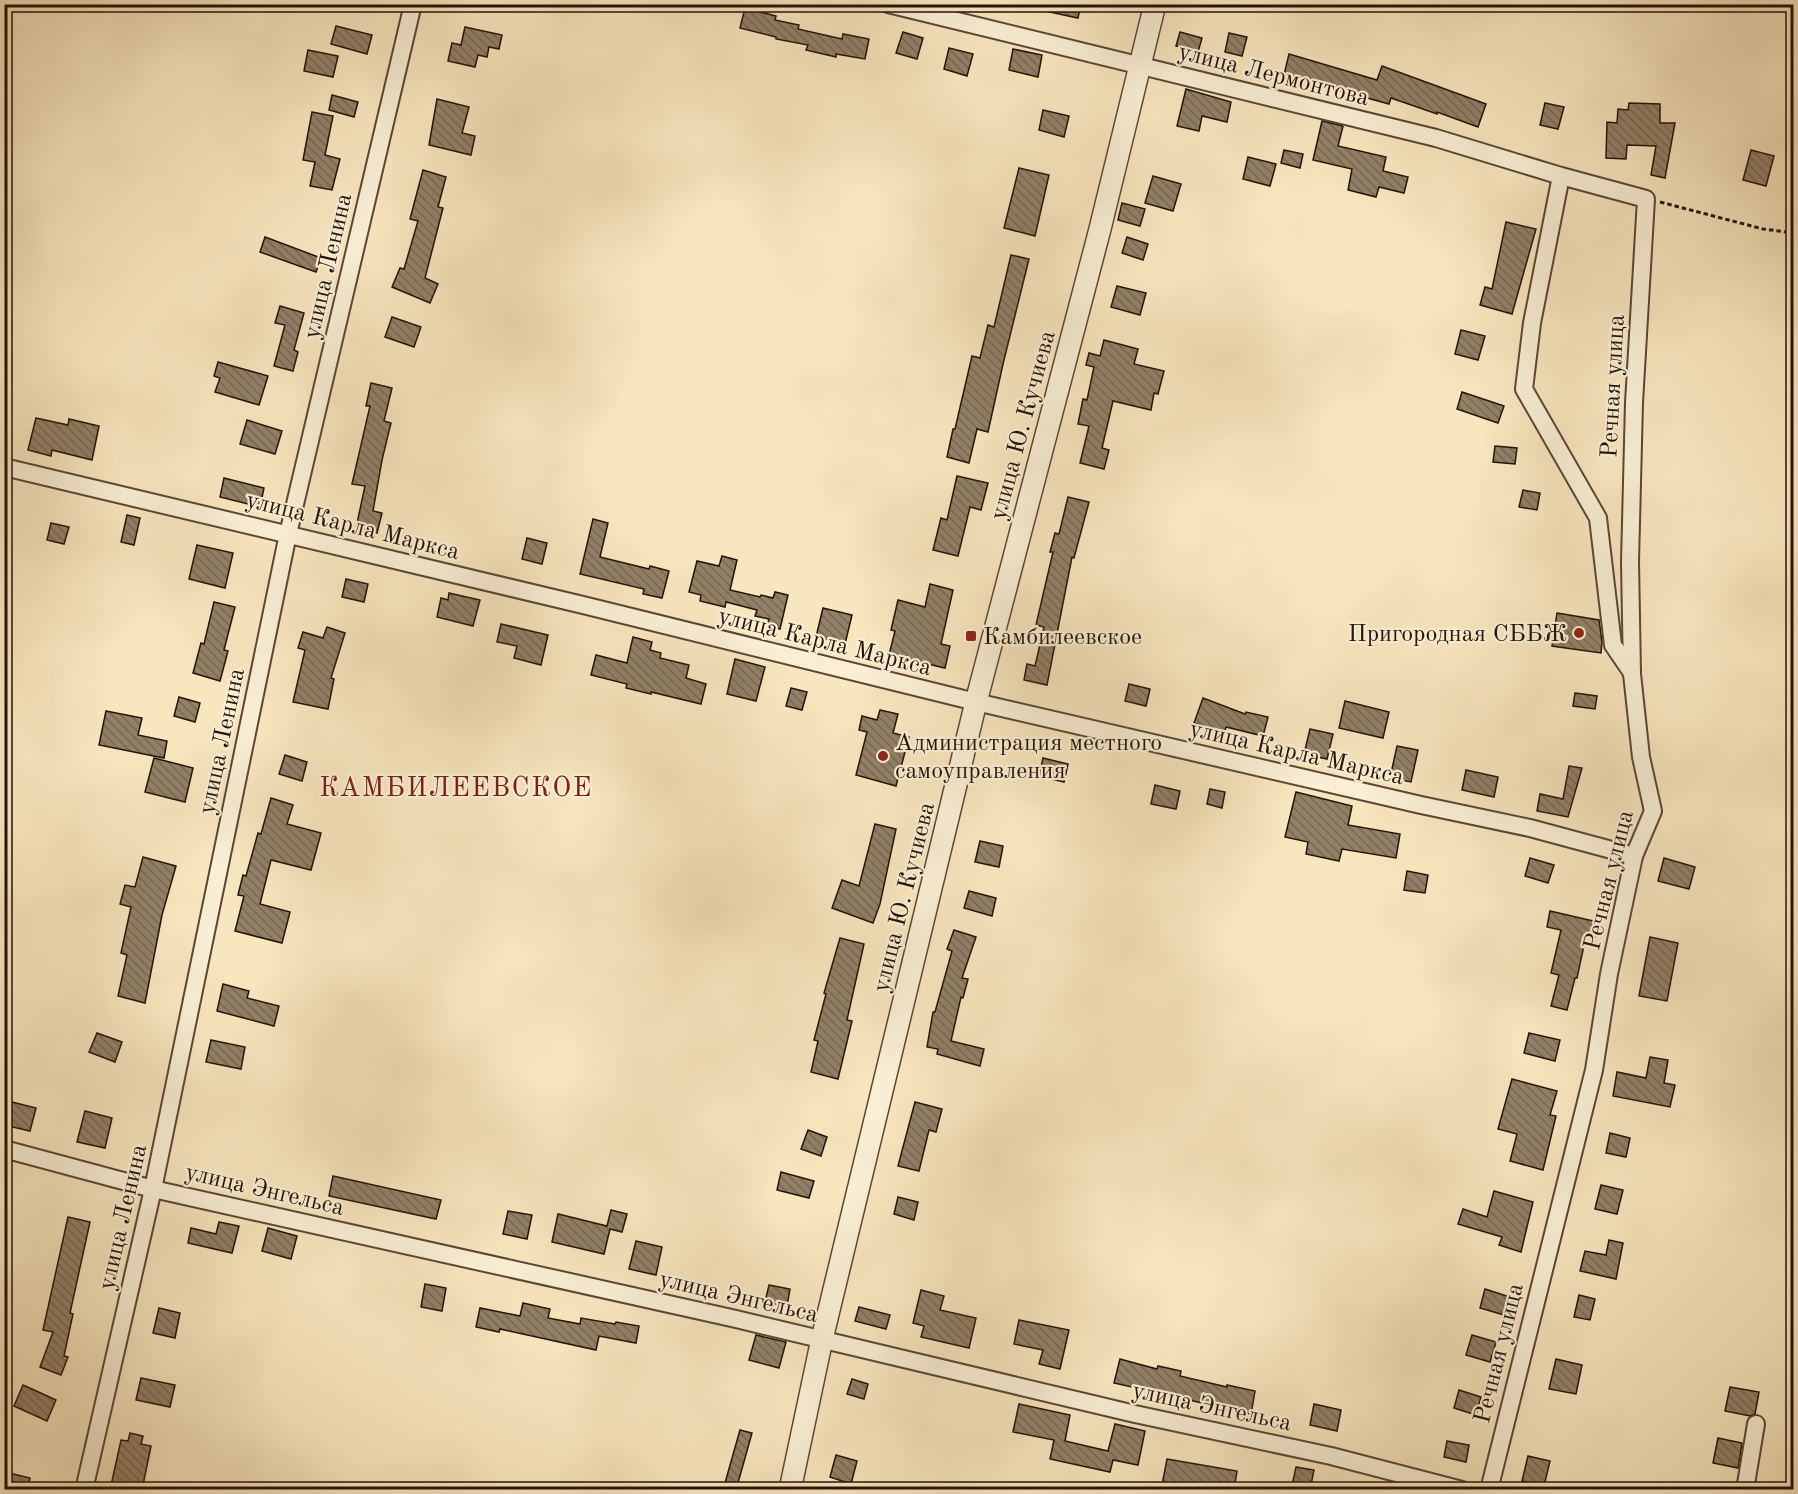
<svg xmlns="http://www.w3.org/2000/svg" width="1798" height="1494" viewBox="0 0 1798 1494" font-family="'Old Standard TT',serif">
<style>
.building{fill:url(#building-back-hatch);stroke:#241207;stroke-width:1.5}
.lines{fill:none;stroke-linecap:round;stroke-linejoin:round}
.minor-casing{stroke:#594735;stroke-width:20}
.tertiary-casing{stroke:#594735;stroke-width:24}
.path{stroke:#241207;stroke-width:3;stroke-dasharray:4.5 3;stroke-linecap:butt}
.minor{stroke:#faefd5;stroke-width:16}
.tertiary{stroke:#faefd5;stroke-width:21}
.poi-dot{fill:#8f2418;stroke:#faefd5;stroke-width:2}
.labels{text-anchor:middle;stroke-width:4.5;stroke-linejoin:round;paint-order:stroke}
.street-label{font-size:24px;fill:#241207;stroke:#faefd5}
.poi-label{font-size:24px;fill:#241207;stroke:#faefd5;text-anchor:start}
.quarter-label{font-size:27px;letter-spacing:1.5px;fill:#7a1f14;stroke:#faefd5}
</style>
<defs>
<pattern id="building-back-hatch" width="6" height="6" patternUnits="userSpaceOnUse" patternTransform="scale(1.5)"><rect width="6" height="6" fill="#928067"/><path d="M-1 5l2 2M0 0l6 6M5-1l2 2" fill="none" stroke="#776753"/></pattern>
</defs>
<rect width="100%" height="100%" fill="#f8e6bf"/>
<filter id="stains"><feTurbulence type="fractalNoise" baseFrequency=".00333" numOctaves="4"/><feColorMatrix values="0 0 0 0 .2 0 0 0 0 .09 0 0 0 0 .02 0 0 0 .5 -.17"/></filter>
<radialGradient id="worn" r=".72"><stop offset=".6" stop-color="#630" stop-opacity="0"/><stop offset="1" stop-color="#630" stop-opacity=".3"/></radialGradient>
<g class="building">
<polygon points="1040,4 1081,4 1078,18 1040,10"/>
<polygon points="745,8 776,16 775,20 799,25 798,29 842,39 843,34 869,39 865,59 836,54 836,57 806,50 808,45 776,39 776,37 740,28"/>
<polygon points="336,26 372,35 367,54 331,44"/>
<polygon points="465,27 502,35 499,49 489,47 487,57 478,55 475,67 448,61 452,43 461,45"/>
<polygon points="903,32 923,38 917,59 896,53"/>
<polygon points="1180,32 1202,38 1198,52 1176,46"/>
<polygon points="1229,33 1247,37 1242,56 1225,52"/>
<polygon points="949,48 973,54 967,76 944,69"/>
<polygon points="1013,49 1042,55 1038,77 1009,70"/>
<polygon points="308,50 338,56 333,77 304,71"/>
<polygon points="1289,54 1377,80 1382,66 1486,104 1478,127 1437,112 1437,114 1391,98 1389,104 1284,75"/>
<polygon points="1186,89 1231,102 1227,122 1202,116 1199,131 1177,126"/>
<polygon points="332,95 358,102 354,117 329,110"/>
<polygon points="437,99 469,107 462,133 475,136 471,155 429,145"/>
<polygon points="1545,103 1564,107 1558,129 1540,125"/>
<polygon points="1629,103 1660,104 1660,123 1675,123 1665,178 1651,175 1656,146 1627,145 1626,159 1606,158 1607,122 1617,123 1618,109 1628,110"/>
<polygon points="1043,110 1069,116 1064,137 1039,130"/>
<polygon points="312,112 333,116 325,155 340,159 332,190 310,186 315,162 303,160"/>
<polygon points="1322,121 1343,126 1338,146 1386,157 1383,171 1408,177 1404,193 1379,187 1376,197 1348,190 1352,169 1313,160"/>
<polygon points="1284,150 1303,154 1300,168 1281,163"/>
<polygon points="1751,150 1774,156 1766,186 1743,180"/>
<polygon points="1248,157 1276,164 1270,186 1243,179"/>
<polygon points="1019,168 1049,175 1035,236 1004,228"/>
<polygon points="423,170 446,177 438,207 443,208 425,278 438,284 430,303 392,287 400,268 404,269 418,221 410,219"/>
<polygon points="1153,176 1181,184 1173,211 1145,203"/>
<polygon points="1122,203 1145,209 1140,226 1118,220"/>
<polygon points="1506,222 1536,229 1512,314 1480,305 1485,287 1492,289"/>
<polygon points="265,237 321,258 316,272 260,252"/>
<polygon points="1127,237 1148,244 1143,260 1122,253"/>
<polygon points="1011,255 1029,259 1003,364 988,432 977,429 969,463 947,457 953,429 955,429 972,356 980,358 988,325 994,327"/>
<polygon points="1117,286 1146,293 1140,315 1111,307"/>
<polygon points="280,306 304,313 294,350 298,352 293,371 274,366 285,325 275,323"/>
<polygon points="392,317 421,327 414,347 385,337"/>
<polygon points="1461,330 1485,336 1478,360 1455,354"/>
<polygon points="1104,340 1138,349 1134,364 1164,371 1158,394 1154,393 1151,410 1113,401 1102,448 1109,450 1104,469 1080,463 1089,426 1078,424 1083,399 1087,400 1094,367 1086,365 1089,353 1100,356"/>
<polygon points="218,362 268,376 259,405 215,392 220,378 214,376"/>
<polygon points="371,383 392,388 384,421 391,423 382,460 373,511 382,513 377,533 356,528 365,486 352,484 370,406 366,406"/>
<polygon points="1462,392 1504,406 1498,423 1457,409"/>
<polygon points="36,418 68,425 69,419 99,426 92,460 52,450 51,456 28,450"/>
<polygon points="247,420 282,431 275,454 240,444"/>
<polygon points="1495,446 1517,448 1515,464 1493,462"/>
<polygon points="957,476 988,483 981,510 970,507 958,556 933,550 941,518 947,520"/>
<polygon points="224,478 264,488 260,507 220,497"/>
<polygon points="1523,490 1540,493 1537,510 1519,507"/>
<polygon points="1068,497 1089,502 1074,558 1072,557 1047,685 1024,680 1027,664 1035,666 1044,627 1036,625 1053,552 1050,552 1055,533 1059,534"/>
<polygon points="127,515 140,518 134,545 121,542"/>
<polygon points="593,519 608,523 600,557 649,569 650,566 669,571 662,598 643,594 644,589 580,574"/>
<polygon points="51,523 69,527 64,544 47,540"/>
<polygon points="527,538 547,543 542,564 522,559"/>
<polygon points="197,545 233,553 225,588 189,579"/>
<polygon points="722,556 737,560 730,590 760,597 761,595 773,598 775,592 788,595 780,629 767,625 769,619 755,616 757,610 726,602 725,607 700,601 701,595 689,592 697,561 719,566"/>
<polygon points="346,579 368,584 364,602 342,597"/>
<polygon points="930,584 953,590 941,644 950,646 945,668 889,655 895,631 891,630 898,600 925,607"/>
<polygon points="449,593 480,600 473,626 437,617 441,598 448,600"/>
<polygon points="214,602 235,607 224,650 228,651 220,681 193,673 201,643 204,644"/>
<polygon points="823,608 852,615 845,644 816,637"/>
<polygon points="1557,613 1599,620 1602,642 1601,653 1552,646"/>
<polygon points="501,624 548,635 541,665 514,658 517,646 497,642"/>
<polygon points="327,627 345,633 331,678 334,679 328,709 293,702 305,650 298,648 303,632 323,638"/>
<polygon points="633,637 652,642 650,650 661,653 660,658 689,665 686,678 706,684 701,704 651,692 651,694 626,688 627,684 591,675 596,655 627,663"/>
<polygon points="735,659 765,667 756,701 727,694"/>
<polygon points="1129,684 1150,689 1146,706 1125,701"/>
<polygon points="791,688 807,692 802,710 786,706"/>
<polygon points="1575,693 1597,696 1595,709 1573,706"/>
<polygon points="179,697 200,703 195,722 174,716"/>
<polygon points="1203,698 1245,714 1246,712 1268,717 1263,736 1226,727 1224,734 1194,723"/>
<polygon points="1345,701 1389,712 1383,738 1339,728"/>
<polygon points="880,710 898,714 893,733 909,737 896,786 856,775 867,732 859,730 862,716 877,720"/>
<polygon points="106,711 142,718 138,735 167,741 164,758 99,745"/>
<polygon points="1310,729 1333,734 1327,759 1304,754"/>
<polygon points="1397,746 1418,750 1411,782 1390,778"/>
<polygon points="285,755 307,762 302,781 279,774"/>
<polygon points="154,758 193,768 185,802 145,792"/>
<polygon points="1043,758 1068,764 1064,782 1039,776"/>
<polygon points="1569,766 1582,768 1568,817 1537,811 1540,794 1563,799"/>
<polygon points="1466,770 1498,777 1494,797 1462,790"/>
<polygon points="1155,785 1180,791 1176,809 1151,804"/>
<polygon points="1210,789 1225,792 1222,808 1207,804"/>
<polygon points="1296,792 1352,806 1348,825 1400,834 1396,858 1342,849 1339,861 1306,854 1308,842 1285,837"/>
<polygon points="271,798 293,805 287,824 321,833 311,870 271,860 260,904 290,912 282,943 235,931 244,896 238,895 243,875 246,876 258,833 261,834"/>
<polygon points="875,824 896,829 880,904 873,923 832,908 842,880 859,886"/>
<polygon points="980,841 1003,846 999,867 975,862"/>
<polygon points="143,857 176,866 162,915 145,1003 118,996 127,955 121,953 131,907 120,904 125,885 135,887"/>
<polygon points="1530,858 1554,865 1548,883 1525,876"/>
<polygon points="1664,858 1695,867 1689,889 1658,881"/>
<polygon points="1407,871 1428,875 1425,893 1404,890"/>
<polygon points="969,891 996,898 992,916 964,908"/>
<polygon points="1550,911 1598,922 1595,937 1586,936 1577,978 1575,978 1567,1010 1551,1006 1559,975 1551,973 1561,930 1547,927"/>
<polygon points="954,930 976,937 962,978 968,979 963,998 961,997 951,1041 984,1049 980,1066 937,1054 938,1049 927,1047 933,1012 935,1012 952,951 947,949"/>
<polygon points="1650,937 1678,943 1667,1001 1639,996"/>
<polygon points="840,938 864,944 847,1020 852,1021 838,1079 811,1072 818,1041 814,1040 826,994 824,993"/>
<polygon points="223,984 249,991 247,998 279,1006 274,1026 217,1011"/>
<polygon points="97,1033 122,1042 115,1062 89,1052"/>
<polygon points="1529,1033 1560,1040 1555,1061 1524,1053"/>
<polygon points="211,1040 245,1047 241,1069 206,1062"/>
<polygon points="1650,1057 1668,1060 1664,1083 1675,1085 1670,1107 1613,1096 1617,1072 1646,1078"/>
<polygon points="1512,1079 1557,1091 1550,1115 1556,1116 1543,1170 1510,1161 1517,1134 1498,1129"/>
<polygon points="4,1100 36,1108 30,1131 4,1125"/>
<polygon points="915,1102 942,1109 936,1132 929,1130 919,1171 898,1166"/>
<polygon points="85,1111 112,1118 105,1148 77,1142"/>
<polygon points="808,1130 827,1137 821,1156 801,1149"/>
<polygon points="1610,1133 1630,1138 1626,1157 1606,1153"/>
<polygon points="781,1172 814,1181 809,1198 777,1190"/>
<polygon points="333,1176 441,1200 436,1219 329,1196"/>
<polygon points="1601,1185 1623,1190 1617,1214 1595,1209"/>
<polygon points="1494,1191 1533,1202 1521,1252 1499,1245 1502,1237 1458,1224 1463,1209 1487,1217"/>
<polygon points="898,1197 918,1202 914,1220 894,1214"/>
<polygon points="611,1210 627,1214 622,1232 610,1229 604,1254 552,1242 558,1214 607,1226"/>
<polygon points="508,1211 532,1215 527,1239 503,1234"/>
<polygon points="68,1217 90,1222 70,1313 73,1314 64,1356 68,1357 61,1375 40,1367 53,1332 43,1330"/>
<polygon points="219,1222 239,1226 232,1253 188,1243 191,1228 216,1234"/>
<polygon points="268,1228 297,1236 291,1259 262,1251"/>
<polygon points="1609,1240 1623,1243 1616,1279 1580,1271 1585,1251 1606,1255"/>
<polygon points="636,1241 662,1247 656,1275 629,1269"/>
<polygon points="425,1284 446,1288 442,1311 421,1307"/>
<polygon points="769,1285 790,1289 787,1306 765,1302"/>
<polygon points="1485,1289 1516,1299 1511,1317 1480,1308"/>
<polygon points="921,1290 944,1296 940,1310 976,1318 969,1348 921,1337 924,1326 913,1323"/>
<polygon points="1579,1295 1595,1299 1590,1320 1574,1317"/>
<polygon points="523,1303 550,1309 548,1318 580,1324 581,1318 615,1324 616,1322 639,1326 636,1343 599,1336 596,1350 500,1329 499,1332 476,1327 480,1308 520,1316"/>
<polygon points="859,1307 890,1315 886,1329 855,1321"/>
<polygon points="159,1308 180,1313 175,1338 153,1333"/>
<polygon points="1019,1320 1069,1330 1060,1369 1039,1364 1043,1350 1014,1344"/>
<polygon points="756,1335 786,1342 779,1368 749,1360"/>
<polygon points="1472,1335 1496,1342 1490,1362 1466,1355"/>
<polygon points="1120,1359 1157,1369 1158,1366 1181,1371 1180,1376 1227,1387 1227,1385 1255,1391 1251,1414 1114,1383"/>
<polygon points="1556,1359 1582,1365 1576,1394 1549,1389"/>
<polygon points="141,1378 175,1385 170,1407 136,1400"/>
<polygon points="852,1379 868,1384 864,1399 847,1394"/>
<polygon points="23,1385 56,1400 47,1421 14,1406"/>
<polygon points="1730,1387 1759,1392 1755,1414 1750,1416 1725,1411"/>
<polygon points="1459,1390 1481,1397 1476,1415 1454,1408"/>
<polygon points="1019,1404 1070,1415 1065,1441 1108,1451 1115,1424 1145,1431 1138,1465 1113,1460 1110,1472 1050,1459 1054,1440 1013,1432"/>
<polygon points="1314,1404 1341,1410 1337,1431 1310,1425"/>
<polygon points="740,1430 752,1433 736,1490 723,1490"/>
<polygon points="130,1433 143,1436 141,1444 151,1446 142,1490 110,1490 121,1440 128,1441"/>
<polygon points="1718,1438 1742,1443 1738,1468 1713,1463"/>
<polygon points="1447,1441 1469,1445 1466,1462 1444,1457"/>
<polygon points="836,1455 857,1461 851,1484 830,1477"/>
<polygon points="1528,1456 1550,1461 1544,1486 1522,1481"/>
<polygon points="1167,1459 1237,1471 1234,1490 1187,1490 1162,1485"/>
<polygon points="1296,1467 1314,1470 1310,1490 1291,1490"/>
<polygon points="9,1473 30,1478 27,1490 5,1490"/>
</g>
<g class="lines">
<defs>
<g id="minor">
<polyline points="888,4 1436,138 1561,176 1646,199 1634,403 1630,562 1632,674 1641,757 1653,811 1634,856 1609,974 1594,1070 1489,1490"/>
<polyline points="1561,176 1532,323 1524,389 1598,518 1613,645 1632,673"/>
<polyline points="4,467 583,605 976,702 1421,805 1530,828 1634,856"/>
<polyline points="4,1149 153,1189 736,1319 1135,1414 1331,1456 1462,1490"/>
<polyline points="84,1490 153,1189 288,534 413,4"/>
<polyline points="1745,1490 1756,1424"/>
</g>
<polyline id="tertiary" points="790,1490 822,1339 976,702 1100,229 1155,4"/>
</defs>
<use href="#minor" class="minor-casing"/>
<use href="#tertiary" class="tertiary-casing"/>
<polyline class="path" points="1660,202 1763,229 1794,233"/>
<use href="#minor" class="minor"/>
<use href="#tertiary" class="tertiary"/>
</g>
<g class="poi-dot">
<circle cx="1579" cy="633" r="6"/>
<rect x="965" y="630" width="12" height="12" rx="3"/>
<circle cx="883" cy="756" r="6"/>
</g>
<g class="labels">
<g class="street-label">
<text transform="translate(1274 74) rotate(14)" y="8">улица Лермонтова</text>
<text transform="translate(327 266) rotate(-77)" y="8">улица Ленина</text>
<text transform="translate(1612 386) rotate(-87)" y="8">Речная улица</text>
<text transform="translate(1022 425) rotate(-75)" y="8">улица Ю. Кучиева</text>
<text transform="translate(353 525) rotate(14)" y="8">улица Карла Маркса</text>
<text transform="translate(825 641) rotate(14)" y="8">улица Карла Маркса</text>
<text transform="translate(221 741) rotate(-78)" y="8">улица Ленина</text>
<text transform="translate(1297 752) rotate(13)" y="8">улица Карла Маркса</text>
<text transform="translate(1608 880) rotate(-76)" y="8">Речная улица</text>
<text transform="translate(903 897) rotate(-76)" y="8">улица Ю. Кучиева</text>
<text transform="translate(265 1189) rotate(13)" y="8">улица Энгельса</text>
<text transform="translate(122 1217) rotate(-77)" y="8">улица Ленина</text>
<text transform="translate(739 1296) rotate(13)" y="8">улица Энгельса</text>
<text transform="translate(1498 1353) rotate(-76)" y="8">Речная улица</text>
<text transform="translate(1212 1406) rotate(12)" y="8">улица Энгельса</text>
</g>
<g class="poi-label">
<text x="1567" y="641" text-anchor="end">Пригородная СББЖ</text>
<text x="983" y="644">Камбилеевское</text>
<text x="895" y="750">Администрация местного<tspan x="895" dy="28">самоуправления</tspan></text>
</g>
<g class="quarter-label">
<text x="456" y="796">КАМБИЛЕЕВСКОЕ</text>
</g>
</g>
<rect width="1798" height="1494" fill="none" stroke="#f8e6bf" stroke-width="24"/>
<rect x="6" y="6" width="1786" height="1482" fill="none" stroke="#241207" stroke-width="3"/>
<rect x="12" y="12" width="1774" height="1470" fill="none" stroke="#241207" stroke-width="1.5"/>
<rect width="100%" height="100%" filter="url(#stains)"/>
<rect width="100%" height="100%" fill="url(#worn)"/>
</svg>
